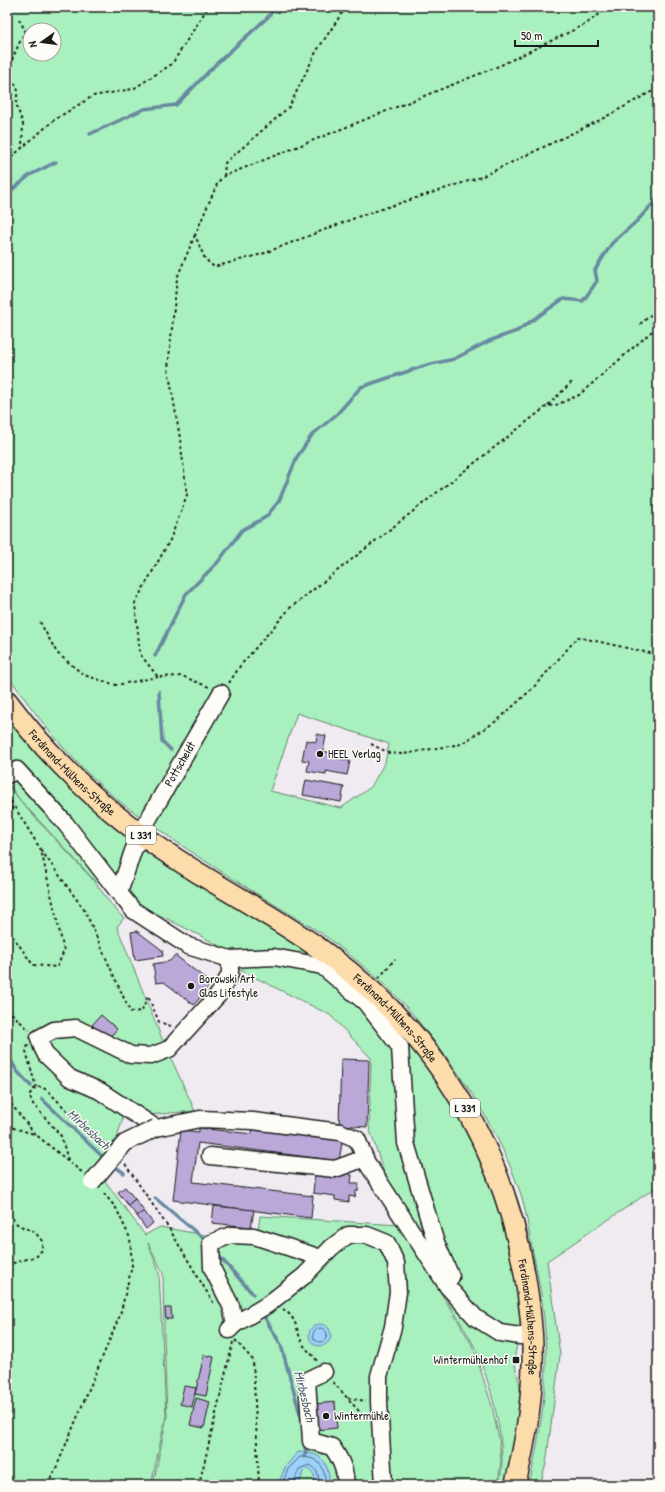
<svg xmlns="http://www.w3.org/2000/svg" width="665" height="1492" viewBox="0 0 665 1492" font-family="'Patrick Hand',sans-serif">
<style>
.green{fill:#a8f0be;stroke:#62866d;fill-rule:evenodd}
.water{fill:#9cd2fa;stroke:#6989a1}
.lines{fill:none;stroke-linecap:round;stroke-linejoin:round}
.shore{stroke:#4f6575;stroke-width:1}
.stream{stroke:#6989a1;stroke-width:3.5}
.building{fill:#b9a8d8;stroke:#1c1c1c}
.minor-casing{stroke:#1c1c1c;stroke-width:19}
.major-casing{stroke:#1c1c1c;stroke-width:23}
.path{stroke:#1c1c1c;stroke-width:2;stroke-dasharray:3 3;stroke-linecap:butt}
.minor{stroke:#fdfcf7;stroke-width:16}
.major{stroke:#fddcac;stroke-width:20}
.minor-bridge-casing{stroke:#1c1c1c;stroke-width:19;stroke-linecap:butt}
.minor-bridge{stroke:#fdfcf7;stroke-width:16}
.poi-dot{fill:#1c1c1c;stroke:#fdfcf7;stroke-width:1.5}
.labels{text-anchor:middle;stroke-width:3;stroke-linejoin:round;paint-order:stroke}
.shield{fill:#fdfcf7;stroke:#605f5e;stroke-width:1}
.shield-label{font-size:11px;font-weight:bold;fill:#1c1c1c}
.poi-label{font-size:12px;fill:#1c1c1c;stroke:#fdfcf7;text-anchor:start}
.street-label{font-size:12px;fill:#1c1c1c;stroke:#fdfcf7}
.water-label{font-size:13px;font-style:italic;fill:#495c6a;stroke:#fdfcf7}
</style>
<rect width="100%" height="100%" fill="#efebf1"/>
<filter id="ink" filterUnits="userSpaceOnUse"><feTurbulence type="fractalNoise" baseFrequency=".025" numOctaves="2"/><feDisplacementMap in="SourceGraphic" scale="8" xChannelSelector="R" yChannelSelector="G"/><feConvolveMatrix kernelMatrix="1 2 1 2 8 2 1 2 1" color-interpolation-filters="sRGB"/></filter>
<g filter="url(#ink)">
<g class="green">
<path d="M7 7H658V1186L547 1261 560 1355 546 1464 540 1485H529C538 1443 546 1400 546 1357 546 1320 540 1283 532 1248 528 1228 526 1207 519 1189 498 1130 464 1077 425 1030 416 1018 407 1006 396 996 373 973 347 952 321 933 266 899 211 867 158 829 140 816 121 804 105 789 67 756 36 716 7 674ZM30 30H54V54H30ZM297 713 389 744 385 762 371 787 341 808 270 791Z"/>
<path d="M7 710 102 816 299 942 382 1013 425 1061 474 1139 505 1220 523 1318C520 1326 517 1329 509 1331L478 1316 391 1194 369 1127 371 1058 330 1015 240 970 230 951 136 903 115 882H96L20 800 7 782Z"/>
<path d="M7 784C33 818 64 848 93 880 104 893 111 907 124 918L117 927 160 1034 195 1111 123 1117 105 1181 145 1235 160 1227 256 1244 260 1216 399 1225 460 1324 472 1345 478 1362 492 1406 499 1439 501 1460 498 1485H153L167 1416 164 1336 163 1273 148 1243 159 1272 166 1416 151 1485H7Z"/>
<path d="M445 1291 502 1341 517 1345C511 1367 519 1373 521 1393 523 1422 513 1457 508 1485H499C500 1477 502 1469 502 1461 502 1426 488 1373 472 1342 463 1325 452 1309 442 1292Z"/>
</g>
<g class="water">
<circle cx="320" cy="1335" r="11"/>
<path d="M298 1452C323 1453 328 1461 330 1485H315L314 1475 309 1468 303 1472 299 1485H278L285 1467Z"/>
</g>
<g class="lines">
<g class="shore">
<circle cx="320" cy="1335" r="7"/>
<path d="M282 1485 288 1469 300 1457C321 1457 324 1467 326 1485"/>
<path d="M295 1485V1479L299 1469 309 1465C318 1468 319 1477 319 1485"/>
</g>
<g class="stream">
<polyline points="90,134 144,109 176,105 216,64 268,17 276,7"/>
<polyline points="7,194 30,175 56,162"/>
<polyline points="155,656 186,594 218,562 242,530 266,517 279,501 297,457 312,435 337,414 361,387 427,365 454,359 489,341 517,331 563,299 583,301 597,281 595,270 612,243 637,221 658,198"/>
<polyline points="159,692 162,741 171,750"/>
<polyline points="7,1054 17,1071 31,1086"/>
<polyline points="42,1099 106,1160"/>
<polyline points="113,1165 124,1173"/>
<polyline points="155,1198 204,1239"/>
<polyline points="219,1256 253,1294"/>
<polyline points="264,1316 281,1345 302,1421"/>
<polyline points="304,1457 306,1453 304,1441"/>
</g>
</g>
<g class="building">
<polygon points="317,734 326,736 323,752 335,752 337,755 337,758 350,761 347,775 326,771 326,774 307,771 309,761 302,760 306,740 316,742"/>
<polygon points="306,780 344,787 341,802 303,795"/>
<polygon points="137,931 162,950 163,956 135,960 131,932"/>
<polygon points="175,955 211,983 194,1005 164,982 156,983 153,964 170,961"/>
<polygon points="101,1015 117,1029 108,1039 92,1025"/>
<polygon points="341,1059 369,1060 367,1127 339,1125"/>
<polygon points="253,1125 343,1137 339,1161 198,1143 193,1182 313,1196 311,1218 173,1200 181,1130 199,1132 199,1128 252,1134"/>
<polygon points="351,1170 350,1175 352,1175 351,1183 359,1183 358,1191 356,1191 355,1197 349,1196 349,1202 335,1200 335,1196 313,1193 315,1171"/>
<polygon points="125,1187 135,1199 128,1205 118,1192"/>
<polygon points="135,1199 144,1211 137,1216 128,1205"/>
<polygon points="214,1206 254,1210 251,1227 212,1223"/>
<polygon points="144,1211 153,1223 146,1229 137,1216"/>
<polygon points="165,1308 171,1308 172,1319 166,1319"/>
<polygon points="204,1355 214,1357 206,1396 195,1394"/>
<polygon points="184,1386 196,1388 192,1407 180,1404"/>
<polygon points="196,1398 210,1402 204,1428 190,1425"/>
<polygon points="335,1402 337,1428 317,1430 314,1404"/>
</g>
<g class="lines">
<defs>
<g id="minor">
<polyline points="221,693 145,825 133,851 119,893 133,910 188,946 230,959 274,957 322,966 365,1002 400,1047 406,1143 435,1240 451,1277"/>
<polyline points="7,775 17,770 65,823 119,893"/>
<polyline points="230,959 230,974 219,994 169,1049 151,1056 131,1055 76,1028 54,1030 39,1038 42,1047 46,1055 70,1078 100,1091 156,1128 200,1119 253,1121 340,1132 357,1139 367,1163 448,1287 476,1318 500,1333 520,1336 532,1335"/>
<polyline points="210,1156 335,1169 365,1158"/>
<polyline points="235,1324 231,1306 212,1268 211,1243 231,1235 254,1236 321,1258"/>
<polyline points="229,1330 235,1324 267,1305 304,1276 332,1247 348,1235 367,1235 387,1243 396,1263 398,1292 393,1327 379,1376 379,1402 384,1485"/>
<path d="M324 1372 307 1380 311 1441 332 1447C341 1460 345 1469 346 1485"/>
</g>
<g id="major">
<path id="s1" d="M7 701C55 765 113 819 181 862 229 893 281 920 327 954 452 1046 521 1180 532 1334 535 1384 527 1437 515 1485"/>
</g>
</defs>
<use href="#minor" class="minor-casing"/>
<use href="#major" class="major-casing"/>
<g class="path">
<polyline points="609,7 586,24 499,66 224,176 218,182 195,235 205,259 214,267 262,254 360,216 481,177 600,120 658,88"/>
<polyline points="7,71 25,30 18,18"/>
<polyline points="7,74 18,88 16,104 23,124 22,148"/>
<polyline points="7,161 54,120 93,96 133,89 172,64 208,7"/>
<polyline points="224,176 225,163 289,107 316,52 346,7"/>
<polyline points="195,235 177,278 168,368 180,438 187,495 170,540 135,603 140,654 158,677 182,676 209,687"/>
<polyline points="640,324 658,309"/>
<polyline points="548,405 573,381"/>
<polyline points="40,622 57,653 84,675 116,685 158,677"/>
<polyline points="7,680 11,686"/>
<polyline points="229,683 240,666 290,608 547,406 556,405 579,395 658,326"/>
<polyline points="371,744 389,753 403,754 461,744 498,720 533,688 578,637 658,655"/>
<polyline points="7,796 14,806"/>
<polyline points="7,814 14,806 41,850 64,951 57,967 33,965 14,938 7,931"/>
<polyline points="41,850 85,911 130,1012 142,1011 148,996 159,1022 171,1026"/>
<polyline points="379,978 395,959"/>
<polyline points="7,1009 29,1030"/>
<polyline points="28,1045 26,1051 36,1087"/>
<polyline points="7,1099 35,1134 83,1173"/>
<polyline points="7,1126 34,1134"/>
<polyline points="68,1160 61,1136 33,1104 29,1095 36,1087 42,1087 48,1091 86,1130 107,1145"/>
<polyline points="125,1164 170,1230 214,1304"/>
<polyline points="7,1212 10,1215 7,1218"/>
<polyline points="7,1265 37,1256 42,1250 42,1241 35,1232 18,1225 10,1215"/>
<path d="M283 1309C299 1320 295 1330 303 1344 306 1350 313 1354 317 1361"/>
<polyline points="235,1340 253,1360 259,1485"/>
<polyline points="333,1382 367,1420"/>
<polyline points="348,1398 366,1401"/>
<polyline points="49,1485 120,1315 132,1266 130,1238 116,1208 102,1191"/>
<polyline points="199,1485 233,1342"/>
</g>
<use href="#minor" class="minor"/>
<use href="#major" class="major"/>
<defs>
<polyline id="minor-bridge" points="92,1182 125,1143 156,1128"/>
</defs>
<use href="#minor-bridge" class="minor-bridge-casing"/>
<use href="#minor-bridge" class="minor-bridge"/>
</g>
</g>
<g class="poi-dot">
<circle cx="320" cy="754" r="4"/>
<circle cx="191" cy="986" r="4"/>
<rect x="512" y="1356" width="8" height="8" rx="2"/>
<circle cx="326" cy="1416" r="4"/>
</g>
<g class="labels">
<g class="shield">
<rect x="126" y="826" width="30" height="18" rx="3"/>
<rect x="450" y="1099" width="30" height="18" rx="3"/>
</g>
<g class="shield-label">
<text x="141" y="839">L 331</text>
<text x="465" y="1112">L 331</text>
</g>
<g class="poi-label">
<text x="328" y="758">HEEL Verlag</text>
<text x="199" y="983">Borowski Art<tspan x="199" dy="14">Glas Lifestyle</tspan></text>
<text x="508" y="1364" text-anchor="end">Wintermühlenhof</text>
<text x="334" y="1420">Wintermühle</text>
</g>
<g class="street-label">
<text transform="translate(180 764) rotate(-60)" y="4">Pottscheidt</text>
<text dy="4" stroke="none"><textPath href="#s1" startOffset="97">Ferdinand-Mülhens-Straße</textPath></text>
<text dy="4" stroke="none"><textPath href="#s1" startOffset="505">Ferdinand-Mülhens-Straße</textPath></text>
<text dy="4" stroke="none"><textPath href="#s1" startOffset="840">Ferdinand-Mülhens-Straße</textPath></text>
</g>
<g class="water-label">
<text transform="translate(89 1129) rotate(43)" y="5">Mirbesbach</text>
<text transform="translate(305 1396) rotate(76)" y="5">Mirbesbach</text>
</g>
</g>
<rect width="665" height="1492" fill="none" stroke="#fdfcf7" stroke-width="24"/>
<rect x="12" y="12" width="641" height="1468" fill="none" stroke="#1c1c1c" stroke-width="1.5" filter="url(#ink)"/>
<g transform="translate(42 42) rotate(256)"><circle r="19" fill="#fdfcf7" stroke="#a3a29f"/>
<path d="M0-3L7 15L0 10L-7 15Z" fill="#1c1c1c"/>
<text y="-6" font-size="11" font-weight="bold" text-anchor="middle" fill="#1c1c1c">N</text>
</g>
<path d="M515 40v6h83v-6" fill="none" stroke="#1c1c1c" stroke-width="2"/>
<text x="521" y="40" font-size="12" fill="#1c1c1c" stroke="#fdfcf7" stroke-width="3" paint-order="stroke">50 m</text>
</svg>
